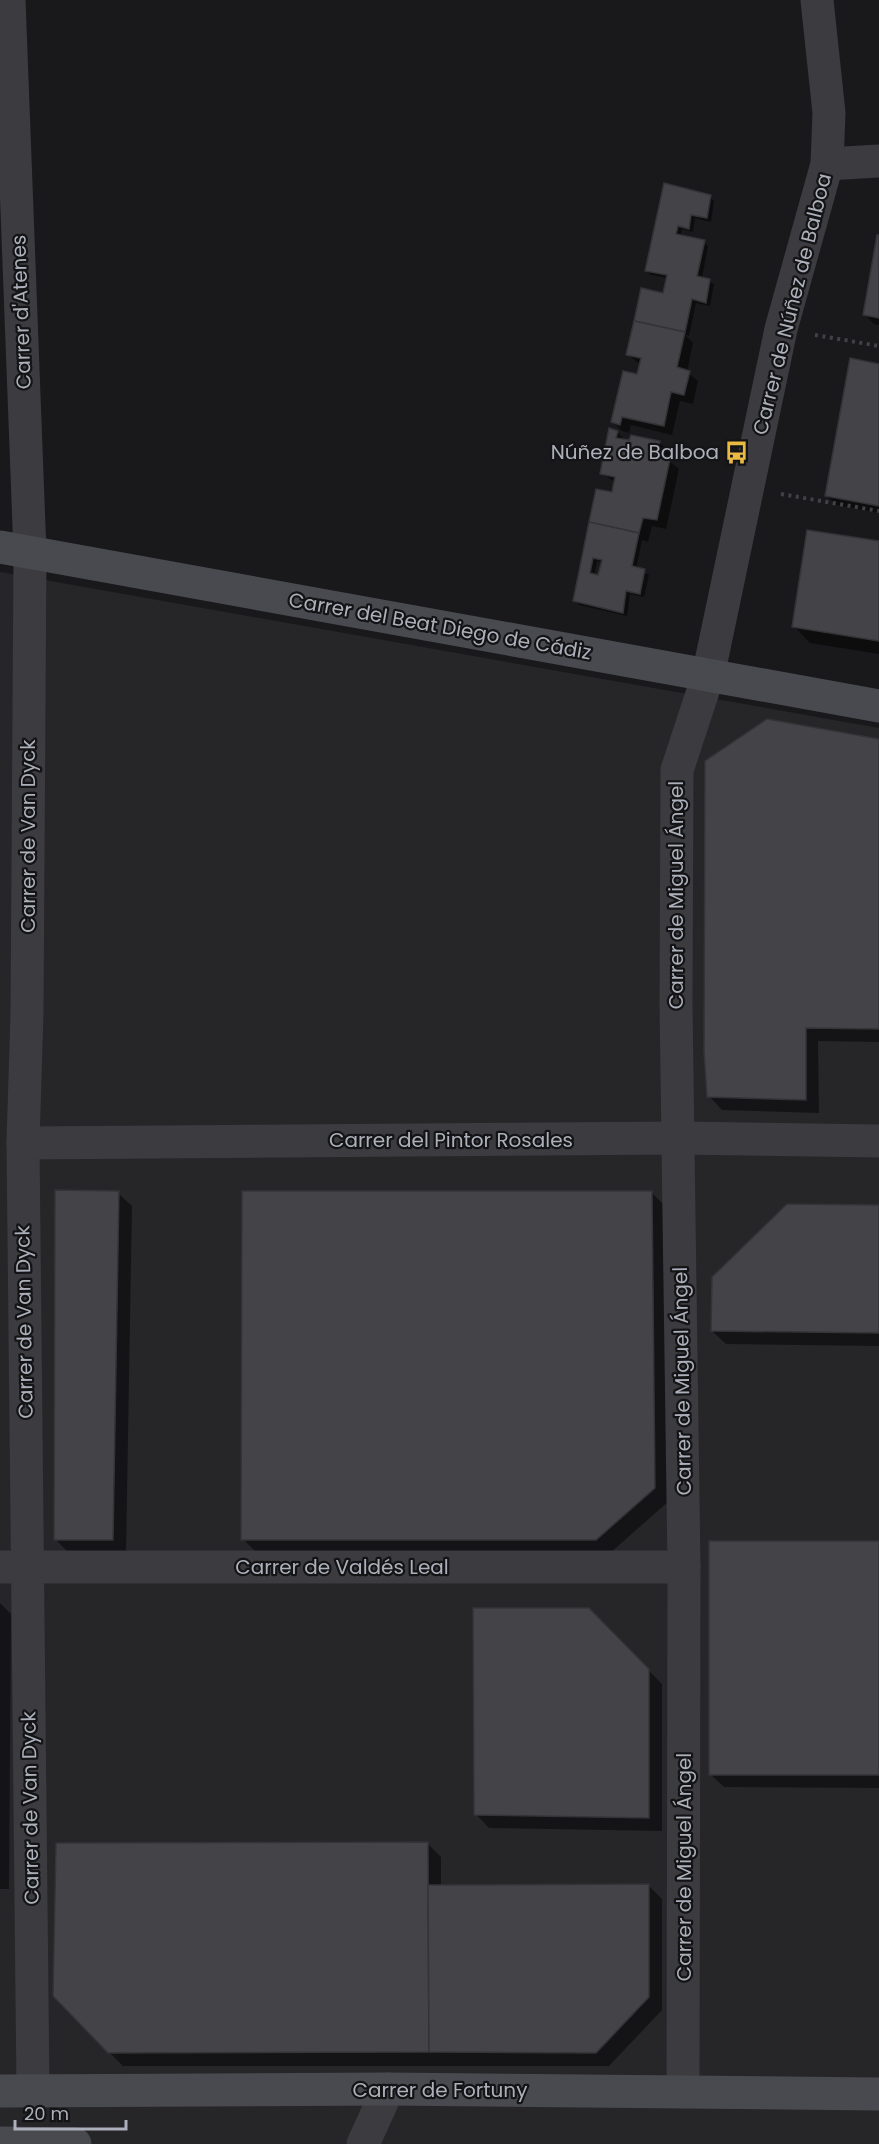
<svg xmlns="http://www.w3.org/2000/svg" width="879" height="2144" viewBox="0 0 879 2144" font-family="Poppins,sans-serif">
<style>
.built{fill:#262528}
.shadow{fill:#0007;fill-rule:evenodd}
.building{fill:#444448;stroke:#343337;stroke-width:1.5;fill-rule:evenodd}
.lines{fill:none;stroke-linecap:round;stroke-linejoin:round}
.path{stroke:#414247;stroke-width:4;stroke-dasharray:3 4.5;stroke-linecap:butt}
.street{stroke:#3b3b40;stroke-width:33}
.secondary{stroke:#494a50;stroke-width:33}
.labels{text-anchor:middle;stroke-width:4.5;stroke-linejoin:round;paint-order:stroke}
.street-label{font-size:20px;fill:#acb0ba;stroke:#141416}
.poi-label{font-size:20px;fill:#acb0ba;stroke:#141416;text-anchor:end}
</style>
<rect width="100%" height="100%" fill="#19191b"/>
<polygon class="built" points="0,572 879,728 879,2144 0,2144"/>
<g class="shadow">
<polygon points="665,185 710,197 714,201 711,222 695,218 693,232 682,229 680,237 704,242 708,246 702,278 714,284 710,306 696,303 689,336 684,334 693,343 687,372 698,381 693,404 680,401 672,435 631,425 629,433 622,431 613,422 638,376 641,365 628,355 664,295 668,278 651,275 646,271"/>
<polygon points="879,237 879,325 874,324 865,315"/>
<polygon points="879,365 879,513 836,505 827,496"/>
<path d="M617 432 626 441 630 442 632 436 660 443 669 452 667 459 679 469 666 529 652 526 648 542 642 540 636 569 649 575 644 597 630 594 627 616 579 605 574 600 613 494 616 483 602 473ZM597 561 603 563 600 577 594 576Z"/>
<polygon points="879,543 879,654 810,643 794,626"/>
<polygon points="879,740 879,1042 818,1041 819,1113 722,1110 709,1096"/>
<polygon points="118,1193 132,1206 126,1553 69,1553 55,1539"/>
<polygon points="652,1193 665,1206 668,1502 610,1553 256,1552 243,1539"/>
<polygon points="879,1206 879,1346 726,1344 712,1331"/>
<polygon points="879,1542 879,1788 724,1787 710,1774"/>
<polygon points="0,1603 11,1614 9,1889 0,1889"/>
<polygon points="588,1609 662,1684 662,1831 489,1828 476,1814"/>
<polygon points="428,1844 441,1857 441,1887 649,1886 662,1899 662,2010 609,2066 123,2066 109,2052"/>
</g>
<g class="building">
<polygon points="664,183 711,195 707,218 691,215 689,229 678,226 676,234 705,240 697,276 710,279 706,303 692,299 685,332 634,321 641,288 663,293 667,275 645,271"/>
<polygon points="877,235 879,235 879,318 863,315"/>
<polygon points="634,321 685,332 677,367 690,371 684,395 671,392 664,426 622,417 620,425 611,422 623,371 637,374 641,358 626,355"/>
<polygon points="850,358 879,364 879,506 825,496"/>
<polygon points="609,428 618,431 616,438 629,440 631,435 660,441 657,456 670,459 657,520 643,518 639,533 589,522 596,489 612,492 615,477 600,474"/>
<path d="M589 522 639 533 632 566 645 569 640 594 626 591 623 613 573 601ZM593 558 602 560 598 575 590 573Z"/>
<polygon points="807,530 879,541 879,641 792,627"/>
<polygon points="767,719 879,739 879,1029 806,1028 806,1100 707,1097 704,1051 705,761"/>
<polygon points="55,1190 119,1191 113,1540 54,1540"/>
<polygon points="242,1191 652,1191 655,1488 596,1540 241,1540"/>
<polygon points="787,1204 879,1205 879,1333 711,1331 712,1277"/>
<rect x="709" y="1541" width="170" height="234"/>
<polygon points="473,1608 589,1608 649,1669 649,1818 474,1815"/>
<polygon points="428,1842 429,2052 108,2053 53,1996 56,1843"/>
<polygon points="649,1884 649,1997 596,2053 429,2052 428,1885"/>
</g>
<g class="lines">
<g class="path">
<polyline points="815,335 879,346"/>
<polyline points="781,494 879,511"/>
</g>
<g class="street">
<polyline points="9,0 30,553 27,1013 23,1143 33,2091"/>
<polyline points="827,164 879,161"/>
<polyline points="23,1143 679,1138 879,1141"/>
<polyline points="0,1567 684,1567"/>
<polyline points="683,2092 684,1567 676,1004 677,770 708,676 781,329 827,164 829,113 817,0"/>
<polyline points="363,2144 388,2089"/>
</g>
<g class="secondary">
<polyline points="0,547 879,706"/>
<polyline points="0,2091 388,2089 879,2094"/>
<polyline points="0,2143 75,2144"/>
</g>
</g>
<defs>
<symbol id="bus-bare" viewBox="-9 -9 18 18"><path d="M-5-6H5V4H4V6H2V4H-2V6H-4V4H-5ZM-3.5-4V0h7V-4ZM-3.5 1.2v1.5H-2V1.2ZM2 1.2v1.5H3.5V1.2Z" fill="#eaba43" stroke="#141416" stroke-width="2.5" paint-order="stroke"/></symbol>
</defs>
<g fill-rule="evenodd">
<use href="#bus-bare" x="720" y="436" width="33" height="33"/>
</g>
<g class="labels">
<g class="street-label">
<text transform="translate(792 304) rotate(-76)" y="7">Carrer de Núñez de Balboa</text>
<text transform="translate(21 312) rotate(-92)" y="7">Carrer d'Atenes</text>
<text transform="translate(440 626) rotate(10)" y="7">Carrer del Beat Diego de Cádiz</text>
<text transform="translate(28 836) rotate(-90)" y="7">Carrer de Van Dyck</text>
<text transform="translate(676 895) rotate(-90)" y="7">Carrer de Miguel Ángel</text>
<text x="451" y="1147">Carrer del Pintor Rosales</text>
<text transform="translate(24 1322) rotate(-91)" y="7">Carrer de Van Dyck</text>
<text transform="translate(682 1381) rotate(-91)" y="7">Carrer de Miguel Ángel</text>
<text x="342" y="1574">Carrer de Valdés Leal</text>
<text transform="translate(30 1808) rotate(-91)" y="7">Carrer de Van Dyck</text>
<text transform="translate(684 1867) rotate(-90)" y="7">Carrer de Miguel Ángel</text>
<text x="440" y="2097">Carrer de Fortuny</text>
</g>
<g class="poi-label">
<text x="719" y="459">Núñez de Balboa</text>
</g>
</g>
<path d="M15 2120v9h111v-9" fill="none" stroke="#acb0ba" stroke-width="3"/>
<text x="24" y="2120" font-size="18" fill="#acb0ba" stroke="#141416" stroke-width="4.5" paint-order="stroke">20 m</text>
</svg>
